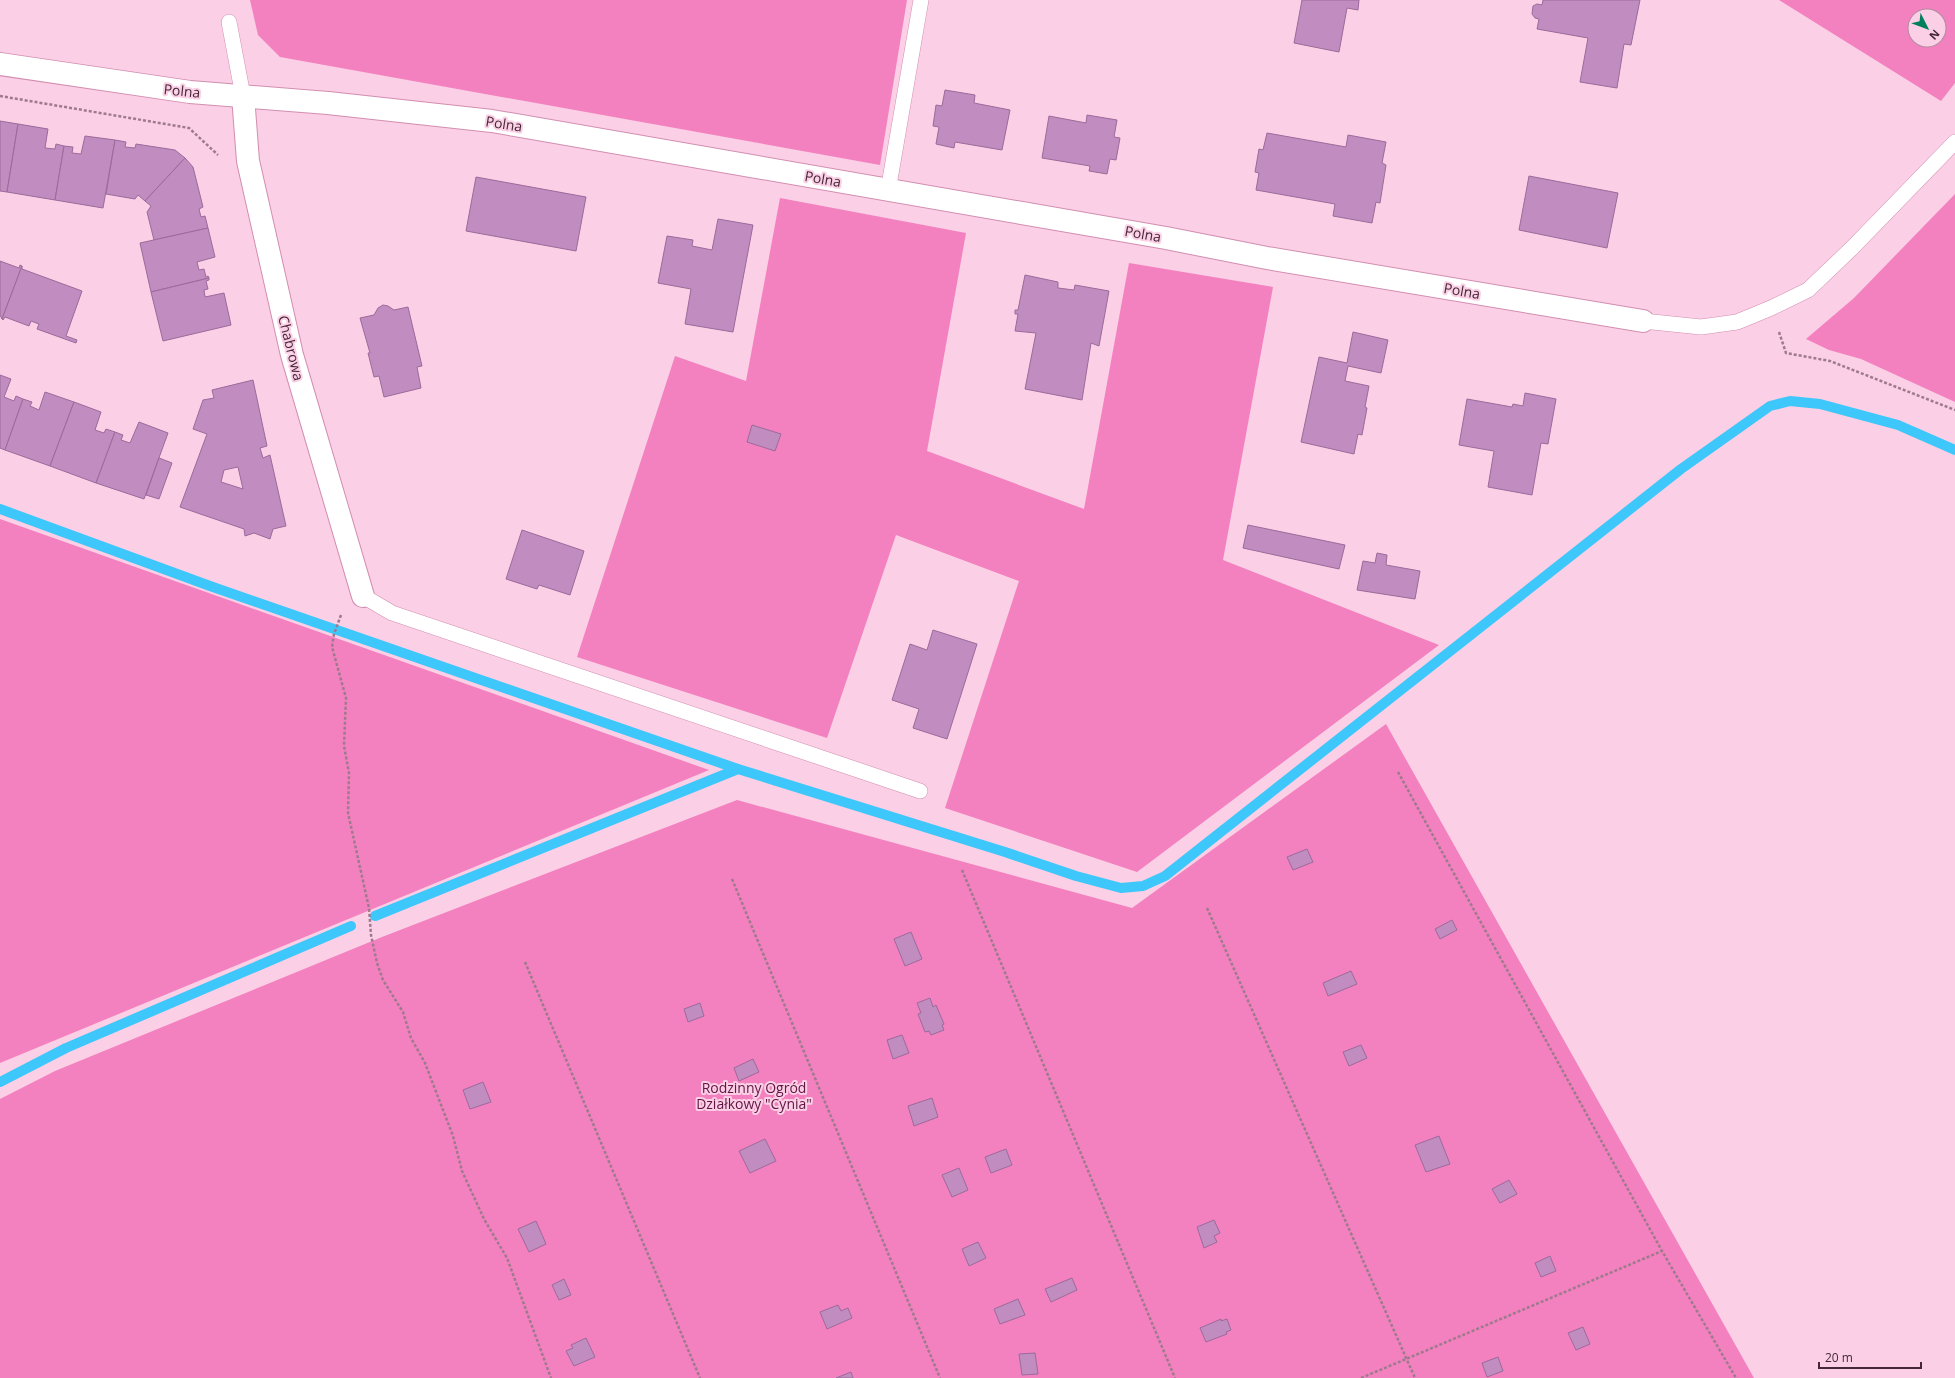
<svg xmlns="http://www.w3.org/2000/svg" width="1955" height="1378" viewBox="0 0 1955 1378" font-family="'Open Sans',sans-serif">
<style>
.green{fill:#f381bf;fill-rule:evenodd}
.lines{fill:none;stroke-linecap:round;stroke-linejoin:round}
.stream{stroke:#3dc7fa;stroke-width:10}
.building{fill:#c18cbf;stroke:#9c6a9b;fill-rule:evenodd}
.lane-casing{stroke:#d28eb1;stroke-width:16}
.street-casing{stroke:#d28eb1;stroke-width:24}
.path{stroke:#9e7a8d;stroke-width:2.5;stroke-dasharray:3 2;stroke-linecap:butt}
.lane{stroke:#fff;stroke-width:15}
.street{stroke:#fff;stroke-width:22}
.labels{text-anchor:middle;stroke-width:4;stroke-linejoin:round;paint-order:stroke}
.street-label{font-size:14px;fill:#442837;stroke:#fbcfe5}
.park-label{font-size:14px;fill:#611544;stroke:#fbcfe5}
</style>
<rect width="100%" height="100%" fill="#fbcfe5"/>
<g class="green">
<polygon points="250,0 907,0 880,165 280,57 258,35"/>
<path d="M1779 0H1955V83L1941 101ZM1915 16H1939V40H1915Z"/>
<polygon points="1955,194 1955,402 1861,359 1829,350 1806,339 1854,298"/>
<polygon points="780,198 966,233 927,451 1084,509 1129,263 1273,287 1223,560 1439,645 1137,872 945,808 1019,581 896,535 827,738 577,657 675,356 746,381"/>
<polygon points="0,519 709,770 0,1063"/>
<polygon points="1386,724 1754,1378 0,1378 0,1099 55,1071 382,937 737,800 1132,908"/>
</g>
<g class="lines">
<g class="stream">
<polyline points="0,509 210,586 738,769 1005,852 1076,876 1121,888 1143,886 1165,876 1681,469 1770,406 1790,401 1820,404 1898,425 1955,450"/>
<polyline points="375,916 738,769"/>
<polyline points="0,1082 66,1048 351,926"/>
</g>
</g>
<g class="building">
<polygon points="1302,0 1359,0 1358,10 1347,8 1339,52 1294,43"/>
<polygon points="1543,0 1640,0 1631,45 1624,44 1617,88 1580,82 1588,38 1537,29 1539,19 1535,18 1532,14 1533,6 1537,4 1542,5"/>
<polygon points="945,90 975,95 974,103 1010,110 1002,150 955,142 954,148 936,144 939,127 933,126 936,105 942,106"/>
<polygon points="1087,115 1117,120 1114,137 1120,138 1116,160 1110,159 1107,174 1089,171 1090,166 1042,158 1049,116 1086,123"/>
<polygon points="0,121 18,124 7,192 0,191"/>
<polygon points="18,124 48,129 45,148 55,149 56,144 64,146 55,200 7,192"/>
<polygon points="1267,133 1346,147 1348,135 1386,142 1382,163 1386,165 1380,203 1376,202 1372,223 1333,216 1335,204 1256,190 1259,173 1255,172 1259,149 1263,150"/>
<polygon points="85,136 115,140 103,208 55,200 64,146 73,147 72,153 81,154"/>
<polygon points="115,140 126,142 125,147 135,148 136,144 175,150 185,158 145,201 138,195 135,199 106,194"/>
<polygon points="185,158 193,167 203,207 199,209 201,217 205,216 208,228 154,240 147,212 151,206 145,201"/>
<polygon points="1529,176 1618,193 1607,248 1519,230"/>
<polygon points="476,177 586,197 576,251 466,231"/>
<polygon points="718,219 753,225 733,332 685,324 691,289 658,283 667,236 693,240 692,246 712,250"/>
<polygon points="208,228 215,257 197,262 199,270 204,269 206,277 208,276 209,278 151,292 140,243"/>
<polygon points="0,261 19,268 20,265 22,266 2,319 0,315"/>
<polygon points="22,266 22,269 82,291 66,336 77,340 76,343 37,329 39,324 31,321 29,326 5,317 3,320 2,319"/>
<polygon points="1025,275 1058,282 1058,288 1074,290 1075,285 1109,291 1099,346 1091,343 1082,400 1025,389 1036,333 1015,331 1018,314 1015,314 1015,310 1018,310"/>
<polygon points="209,278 209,280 206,281 208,289 204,290 205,297 224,293 231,325 163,341 151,292"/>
<polygon points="383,305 388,306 394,310 408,307 422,366 417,367 421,388 384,397 379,376 374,377 368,353 370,353 360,318 374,315 378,308"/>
<polygon points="1353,332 1388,340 1381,373 1348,366 1345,381 1369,386 1365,407 1367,408 1362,435 1358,434 1354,454 1301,442 1319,357 1347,363"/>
<polygon points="0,375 11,379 4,397 14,401 16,396 23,399 5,450 0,448"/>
<path d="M253 380 267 446 260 448 263 458 270 455 286 526 273 529 270 539 254 533 245 536 244 529 180 507 207 434 193 429 203 400 214 398 212 390ZM238 467 243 489 221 482 224 470Z"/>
<polygon points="45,392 74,402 50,466 5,450 23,399 32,402 30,406 39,410"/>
<polygon points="1525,393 1556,399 1548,444 1541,443 1532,495 1488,487 1494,451 1459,445 1467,399 1512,407 1513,404 1523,406"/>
<polygon points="74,402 101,412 95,430 104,433 106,429 115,432 96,483 50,466"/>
<polygon points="139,422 168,433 144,499 96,483 115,432 123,435 121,440 130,443"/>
<polygon points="752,425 781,434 775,451 747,442"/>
<polygon points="159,458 172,463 159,499 146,495"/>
<polygon points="1248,525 1345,545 1339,569 1243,548"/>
<polygon points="522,530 584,551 570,595 539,585 537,589 506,579"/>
<polygon points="1377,553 1387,555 1386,565 1420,571 1415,599 1357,590 1363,561 1375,563"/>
<polygon points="933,630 977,644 947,739 913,728 919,709 892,700 910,644 927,650"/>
<polygon points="1307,849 1313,862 1293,870 1287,857"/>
<polygon points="1452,920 1457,930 1440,939 1435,929"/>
<polygon points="911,932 922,959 905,966 894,939"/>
<polygon points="1351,971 1357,984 1328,996 1323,983"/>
<polygon points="930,998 933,1007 936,1005 944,1024 942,1025 944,1030 931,1035 929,1031 925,1032 918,1014 921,1013 917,1003"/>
<polygon points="700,1003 704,1016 688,1022 684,1009"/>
<polygon points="902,1035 909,1053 893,1059 887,1040"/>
<polygon points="1361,1045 1367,1058 1349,1066 1343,1052"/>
<polygon points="753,1059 759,1072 739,1081 734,1068"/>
<polygon points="483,1082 491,1102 470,1109 463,1090"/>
<polygon points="932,1098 938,1117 914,1126 908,1106"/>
<polygon points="1439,1136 1450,1164 1426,1172 1415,1145"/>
<polygon points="765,1139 776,1161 750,1173 739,1151"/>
<polygon points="1006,1149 1012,1165 991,1173 985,1157"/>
<polygon points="959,1168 968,1190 952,1197 942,1175"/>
<polygon points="1509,1180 1517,1194 1500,1203 1492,1189"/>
<polygon points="1214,1220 1220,1233 1214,1236 1217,1242 1204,1248 1197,1227"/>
<polygon points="536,1221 546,1244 529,1252 518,1229"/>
<polygon points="978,1242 986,1258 969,1266 962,1249"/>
<polygon points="1550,1256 1556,1271 1541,1277 1535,1263"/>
<polygon points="1072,1278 1077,1290 1051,1302 1045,1289"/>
<polygon points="564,1279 571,1295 559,1300 552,1285"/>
<polygon points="1018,1299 1025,1315 1000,1324 994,1309"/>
<polygon points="838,1305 841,1311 848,1308 852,1318 827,1329 820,1312"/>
<polygon points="1221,1319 1221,1321 1227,1319 1231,1330 1226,1332 1227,1334 1206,1342 1200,1328"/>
<polygon points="1583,1327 1590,1344 1576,1350 1568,1333"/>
<polygon points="586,1338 595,1357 574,1366 566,1351 573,1348 571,1345"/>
<polygon points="1035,1353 1038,1374 1022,1375 1019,1354"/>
<polygon points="1498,1357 1503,1371 1487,1377 1482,1363"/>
<polygon points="851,1372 853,1378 836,1378"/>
</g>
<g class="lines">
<defs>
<g id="lane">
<polyline points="229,22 243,96"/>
<polyline points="888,191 921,0"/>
<polyline points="1643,321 1701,327 1737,322 1771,308 1808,290 1852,248 1955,142"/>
<polyline points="363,596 392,613 920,791"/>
</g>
<g id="street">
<polyline points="0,64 190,92 328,103 492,121 1166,238 1267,258 1643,321"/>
<polyline points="243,96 248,161 292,355 363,596"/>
</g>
</defs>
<use href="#lane" class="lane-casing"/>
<use href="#street" class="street-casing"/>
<g class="path">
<polyline points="0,96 189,128 218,155"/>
<polyline points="1779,332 1786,353 1830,361 1955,410"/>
<polyline points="341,615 334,634 332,647 346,698 344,746 349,773 348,813 369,908 371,935 377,963 383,980 403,1012 411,1038 425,1063 453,1136 462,1171 484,1219 507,1258 551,1378"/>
<polyline points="1398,772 1662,1251 1736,1378"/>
<polyline points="962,870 1175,1378"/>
<polyline points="732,879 940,1378"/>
<polyline points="1207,908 1415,1378"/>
<polyline points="525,962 700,1378"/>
<polyline points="1361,1378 1662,1251"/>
</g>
<use href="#lane" class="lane"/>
<use href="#street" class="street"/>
</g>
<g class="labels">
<g class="street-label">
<text transform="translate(182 91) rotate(6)" y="5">Polna</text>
<text transform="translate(504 124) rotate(9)" y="5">Polna</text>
<text transform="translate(823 179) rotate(10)" y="5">Polna</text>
<text transform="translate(1143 234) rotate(10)" y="5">Polna</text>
<text transform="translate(1462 291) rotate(10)" y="5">Polna</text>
<text transform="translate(291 348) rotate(76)" y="5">Chabrowa</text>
</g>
<g class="park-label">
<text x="754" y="1093">Rodzinny Ogród<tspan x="754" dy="16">Działkowy "Cynia"</tspan></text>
</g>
</g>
<g transform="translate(1927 28) rotate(132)"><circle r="19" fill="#fbcfe5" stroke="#b28c9f"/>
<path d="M0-3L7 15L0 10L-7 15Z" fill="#007f5f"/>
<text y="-6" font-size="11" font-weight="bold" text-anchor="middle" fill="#442837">N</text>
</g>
<path d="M1819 1362v6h102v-6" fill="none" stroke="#442837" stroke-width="2"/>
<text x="1825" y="1362" font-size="12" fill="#442837" stroke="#fbcfe5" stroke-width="3" paint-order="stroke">20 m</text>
</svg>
